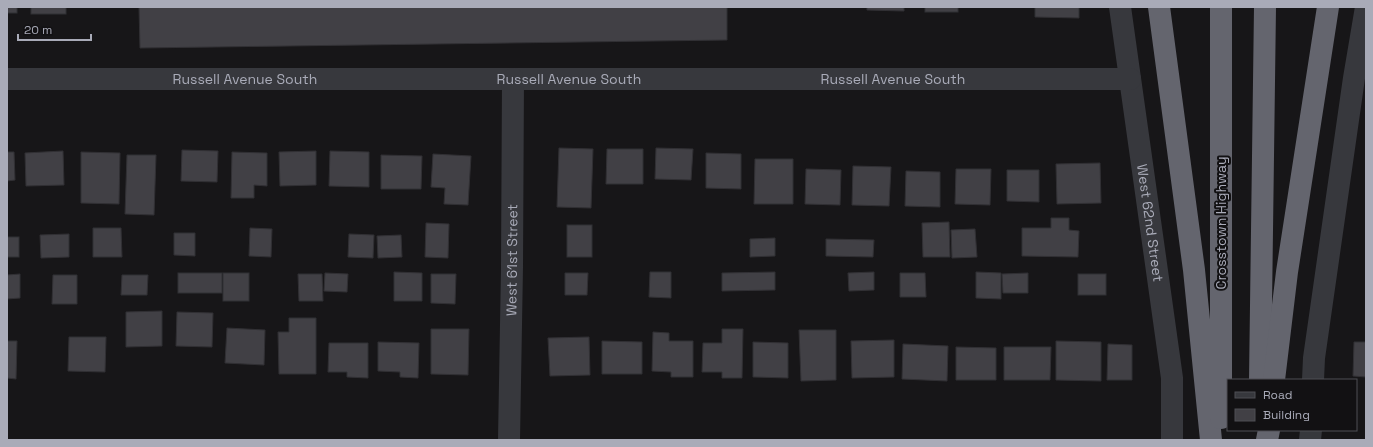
<svg xmlns="http://www.w3.org/2000/svg" width="1373" height="447" viewBox="0 0 1373 447" font-family="'Space Grotesk',sans-serif">
<style>
.building{fill:#414045;stroke:#313034}
.lines{fill:none;stroke-linecap:round;stroke-linejoin:round}
.minor{stroke:#37383d;stroke-width:22}
.motorway{stroke:#64656e;stroke-width:22}
.labels{text-anchor:middle;stroke-width:4;stroke-linejoin:round;paint-order:stroke}
.street-label{font-size:14px;fill:#a9abb8;stroke:#121113}
</style>
<rect width="100%" height="100%" fill="#171618"/>
<g class="building">
<rect x="7" y="7" width="10" height="6"/>
<rect x="31" y="7" width="35" height="7"/>
<polygon points="139,7 727,7 727,40 140,48"/>
<polygon points="867,7 904,7 904,11 867,10"/>
<rect x="925" y="7" width="33" height="5"/>
<polygon points="1035,7 1079,7 1079,18 1035,17"/>
<polygon points="559,148 593,149 591,208 557,207"/>
<polygon points="656,148 693,149 691,180 655,179"/>
<polygon points="607,149 643,149 643,184 606,184"/>
<polygon points="182,150 218,151 217,182 181,181"/>
<polygon points="63,151 64,185 26,186 25,153"/>
<polygon points="316,151 316,185 280,186 279,152"/>
<polygon points="330,151 369,152 369,187 329,186"/>
<polygon points="7,152 14,152 15,180 7,181"/>
<polygon points="81,152 120,153 119,204 81,203"/>
<polygon points="232,152 267,153 267,186 254,185 254,198 231,198"/>
<polygon points="706,153 741,154 741,189 706,188"/>
<polygon points="433,154 471,156 468,205 444,204 445,188 431,187"/>
<polygon points="127,155 156,155 154,215 125,214"/>
<polygon points="381,155 422,156 421,189 381,189"/>
<polygon points="755,159 793,159 793,204 754,204"/>
<polygon points="1100,163 1101,203 1057,204 1056,164"/>
<polygon points="853,166 891,167 889,206 852,205"/>
<polygon points="806,169 841,170 840,205 805,204"/>
<polygon points="956,169 991,169 990,205 955,204"/>
<polygon points="1007,170 1039,170 1039,202 1007,201"/>
<polygon points="906,171 940,172 940,207 905,206"/>
<polygon points="1051,218 1069,218 1069,230 1079,231 1078,257 1022,256 1022,228 1051,228"/>
<polygon points="949,222 950,257 923,257 922,223"/>
<polygon points="426,223 449,224 448,258 425,257"/>
<rect x="567" y="225" width="25" height="32"/>
<polygon points="93,228 121,228 122,257 93,257"/>
<polygon points="250,228 272,229 271,257 249,256"/>
<polygon points="975,229 977,257 952,258 951,230"/>
<polygon points="174,233 195,233 195,256 174,255"/>
<polygon points="69,234 69,257 41,258 40,235"/>
<polygon points="349,234 374,235 373,258 348,257"/>
<polygon points="401,235 402,257 378,258 377,236"/>
<rect x="7" y="237" width="12" height="20"/>
<polygon points="775,238 775,256 750,257 750,239"/>
<polygon points="826,239 874,240 873,257 826,256"/>
<polygon points="394,272 422,273 422,301 394,301"/>
<polygon points="650,272 671,272 671,298 649,297"/>
<polygon points="775,272 775,290 722,291 722,273"/>
<polygon points="874,272 874,290 849,291 848,273"/>
<polygon points="976,272 1001,273 1001,299 976,298"/>
<rect x="178" y="273" width="44" height="20"/>
<rect x="223" y="273" width="26" height="28"/>
<polygon points="325,273 348,274 347,292 324,291"/>
<polygon points="565,273 588,273 587,295 565,295"/>
<polygon points="900,273 925,273 926,297 900,297"/>
<polygon points="1028,273 1028,293 1003,293 1002,274"/>
<polygon points="20,274 20,298 7,299 7,275"/>
<polygon points="298,274 322,274 323,301 299,301"/>
<polygon points="431,274 456,274 455,304 431,303"/>
<rect x="1078" y="274" width="28" height="21"/>
<polygon points="53,275 77,275 77,304 52,304"/>
<polygon points="122,275 148,275 147,295 121,295"/>
<polygon points="162,311 162,346 126,347 126,312"/>
<polygon points="177,312 213,313 212,347 176,346"/>
<polygon points="289,318 316,318 316,374 279,374 278,332 289,332"/>
<polygon points="227,328 265,330 264,365 225,363"/>
<polygon points="431,329 469,329 468,375 431,374"/>
<polygon points="722,329 743,329 742,378 722,378 722,372 702,372 703,343 722,343"/>
<polygon points="799,330 836,330 836,380 801,381"/>
<polygon points="653,332 669,333 669,341 693,341 693,377 671,377 671,372 652,371"/>
<polygon points="69,337 106,337 105,372 68,371"/>
<polygon points="589,337 590,375 550,376 548,338"/>
<polygon points="894,340 894,377 852,378 851,341"/>
<polygon points="7,341 17,341 16,379 7,378"/>
<polygon points="602,341 642,342 642,374 602,374"/>
<polygon points="1056,341 1101,342 1101,381 1056,380"/>
<polygon points="378,342 419,343 418,378 400,377 400,372 378,371"/>
<polygon points="753,342 788,343 788,378 753,377"/>
<polygon points="1354,342 1366,342 1366,377 1353,376"/>
<polygon points="329,343 368,343 368,378 347,377 347,372 328,372"/>
<polygon points="903,344 948,346 947,381 902,379"/>
<polygon points="1108,344 1132,345 1132,380 1107,380"/>
<polygon points="956,347 996,348 996,380 956,380"/>
<polygon points="1004,347 1051,347 1050,380 1004,380"/>
</g>
<g class="lines">
<g class="minor">
<path id="s1" d="M1120 7 1172 378V440"/>
<path id="s2" d="M7 79H1130"/>
<polyline points="1313,380 1314,358 1354,78 1366,7"/>
<path id="s3" d="M509 440 512 267 513 79"/>
<polyline points="1310,440 1311,430"/>
</g>
<g class="motorway">
<polyline points="1159,7 1194,270 1211,440"/>
<polyline points="1260,380 1265,7"/>
<polyline points="1274,380 1287,272 1328,7"/>
<polyline points="1221,418 1221,7"/>
<polyline points="1267,440 1269,430"/>
</g>
</g>
<g class="labels">
<g class="street-label">
<text dy="5" stroke="none"><textPath href="#s2" startOffset="238">Russell Avenue South</textPath></text>
<text dy="5" stroke="none"><textPath href="#s2" startOffset="562">Russell Avenue South</textPath></text>
<text dy="5" stroke="none"><textPath href="#s2" startOffset="886">Russell Avenue South</textPath></text>
<text dy="5" stroke="none"><textPath href="#s1" startOffset="218">West 62nd Street</textPath></text>
<text transform="translate(1221 223) rotate(-90)" y="5">Crosstown Highway</text>
<text dy="5" stroke="none"><textPath href="#s3" startOffset="180">West 61st Street</textPath></text>
</g>
</g>
<rect width="1373" height="447" fill="none" stroke="#a9abb8" stroke-width="16"/>
<rect x="1227" y="379" width="130" height="52" fill="#121113" stroke="#4e4f55"/>
<rect x="1235" y="392" width="20" height="6" fill="#37383d" stroke="#4e4f55"/>
<text x="1263" y="399" font-size="12" fill="#a9abb8">Road</text>
<rect x="1235" y="409" width="20" height="12" fill="#414045" stroke="#4e4f55"/>
<text x="1263" y="419" font-size="12" fill="#a9abb8">Building</text>
<path d="M18 34v6h73v-6" fill="none" stroke="#a9abb8" stroke-width="2"/>
<text x="24" y="34" font-size="12" fill="#a9abb8" stroke="#121113" stroke-width="3" paint-order="stroke">20 m</text>
</svg>
